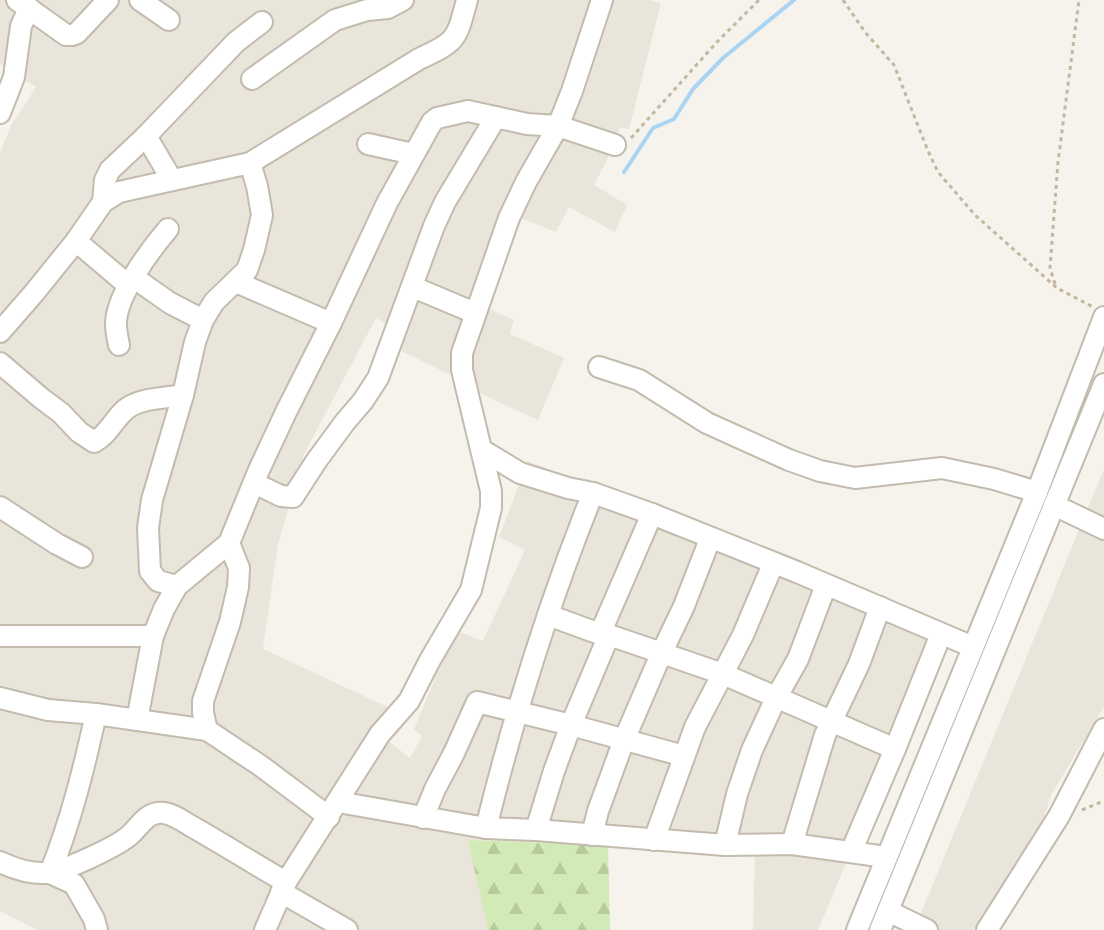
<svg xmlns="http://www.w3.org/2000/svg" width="1104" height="930" viewBox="0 0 1104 930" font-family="Commissioner,sans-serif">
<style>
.residential{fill:#eae5da}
.forest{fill:url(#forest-firs)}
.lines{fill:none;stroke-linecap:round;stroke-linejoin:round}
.stream{stroke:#a9d4f2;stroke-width:4}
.minor-casing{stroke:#c2bbae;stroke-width:24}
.path{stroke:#c4b79f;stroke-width:3;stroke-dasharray:4 4;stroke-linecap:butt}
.minor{stroke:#fff;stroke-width:20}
</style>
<defs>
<pattern id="forest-firs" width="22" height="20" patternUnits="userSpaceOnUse" patternTransform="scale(2)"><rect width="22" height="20" fill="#d2eab5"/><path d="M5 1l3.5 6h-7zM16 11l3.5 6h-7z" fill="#b6ca9c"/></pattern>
</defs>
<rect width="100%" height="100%" fill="#f6f3ec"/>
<g class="residential">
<polygon points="0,0 648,0 661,3 629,129 620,128 613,148 594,185 627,205 615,232 569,207 556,232 511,214 479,305 514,320 510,334 564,358 538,420 477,392 455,377 395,348 399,332 376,318 304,454 278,544 263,649 392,709 378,733 410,758 422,736 414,729 455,630 483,641 525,550 499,537 528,461 935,626 893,752 818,930 753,930 755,854 608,845 469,840 488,930 38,930 0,911 0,152 12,124 36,87 0,64"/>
<polygon points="1104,469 1104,707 1051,795 1038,836 984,930 914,930"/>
</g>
<polygon class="forest" points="468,840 608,845 610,930 488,930"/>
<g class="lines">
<polyline class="stream" points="624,172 653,128 674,119 693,89 723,58 794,0"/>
<defs>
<g id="minor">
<polyline points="17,0 66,35 72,35 77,33 108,0"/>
<polyline points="140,0 169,20"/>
<polyline points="252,79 335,20 367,10 388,8 403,0"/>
<polyline points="0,113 14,77 21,26 29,8"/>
<polyline points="368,144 413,154"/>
<polyline points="172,180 146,136 236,42 262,22"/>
<polyline points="103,202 105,180 110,170 146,136"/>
<polyline points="76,241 128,285"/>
<polyline points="133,277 170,303 203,320"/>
<polyline points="236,282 331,323"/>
<polyline points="413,287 475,313"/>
<path d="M0 332 34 293 76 241 103 202 119 192 250 163 419 59C457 41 456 41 467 0"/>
<path d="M119 345C118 339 116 332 116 325 115 297 150 250 168 229"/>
<path d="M0 363 41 398 61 413 79 432 94 442C108 435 114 419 126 409 140 398 165 398 183 395"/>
<polyline points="599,367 639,380 707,423 789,460 820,471 855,478 942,468 994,479 1037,492"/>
<polyline points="482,450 520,473 568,488 593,493 652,514 797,572 973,647"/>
<polyline points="254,483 281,496 293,497 317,460 345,422 363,401 378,378 434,226 445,202 496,117"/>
<polyline points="1054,505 1104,529"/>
<polyline points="0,507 57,544 82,557"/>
<polyline points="177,586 158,581 150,571 148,528 152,500 183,395 195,342 203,320 214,302 247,270 254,250 262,215 257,186 250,163"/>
<polyline points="548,615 600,634 609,635 723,674 895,749"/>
<polyline points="600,634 652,514"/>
<polyline points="0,636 153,636"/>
<polyline points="0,698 48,710 96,714 207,730 261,766 329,817"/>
<path d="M96 714C84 768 71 821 50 873L74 884 94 919 97 930"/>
<polyline points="137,720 153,636 164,609 177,586 229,543 258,472 286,412 331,323 387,203 432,122 437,118 468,111 527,124 558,126 615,145"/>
<polyline points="207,730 203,713 203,701 230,622 238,587 239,568 229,543"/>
<polyline points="338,802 486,828 536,830 725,845 792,844 886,857"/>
<polyline points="423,818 435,789 454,753 477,702 571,725 684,756"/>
<path d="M486 828C514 715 549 602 593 493"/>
<polyline points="536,830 554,771 571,725 609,635"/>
<polyline points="592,835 598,811 624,740 662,652 684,606 710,539"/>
<polyline points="654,840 695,727 743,635 773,564"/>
<polyline points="792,844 825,735 859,664 880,607"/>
<polyline points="725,845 737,794 752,750 776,698 798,659 826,585"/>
<polyline points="851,852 895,749 941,634"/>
<path d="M0 862C15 869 30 874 47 873 63 872 118 846 130 835 141 825 147 811 164 813 173 814 183 821 191 826 223 844 254 864 286 882"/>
<polyline points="281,892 347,930"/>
<polyline points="888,911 927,930"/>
<polyline points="265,930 286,882 380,734 409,701 430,660 471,590 491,508 491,491 462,370 462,353 509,218 526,182 558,126 572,91 602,0"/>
<polyline points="857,930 1037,492 1104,317"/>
<polyline points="880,930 1104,384"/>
<polyline points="987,930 1059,816 1104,729"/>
</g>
</defs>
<use href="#minor" class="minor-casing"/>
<g class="path">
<polyline points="843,0 865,32 894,65 928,151 938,172 975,215 1057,288 1093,307"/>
<polyline points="631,138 717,42 759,0"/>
<polyline points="1055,284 1050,268 1058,162 1079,0"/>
<polyline points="1082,810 1104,801"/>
</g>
<use href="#minor" class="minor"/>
</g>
</svg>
